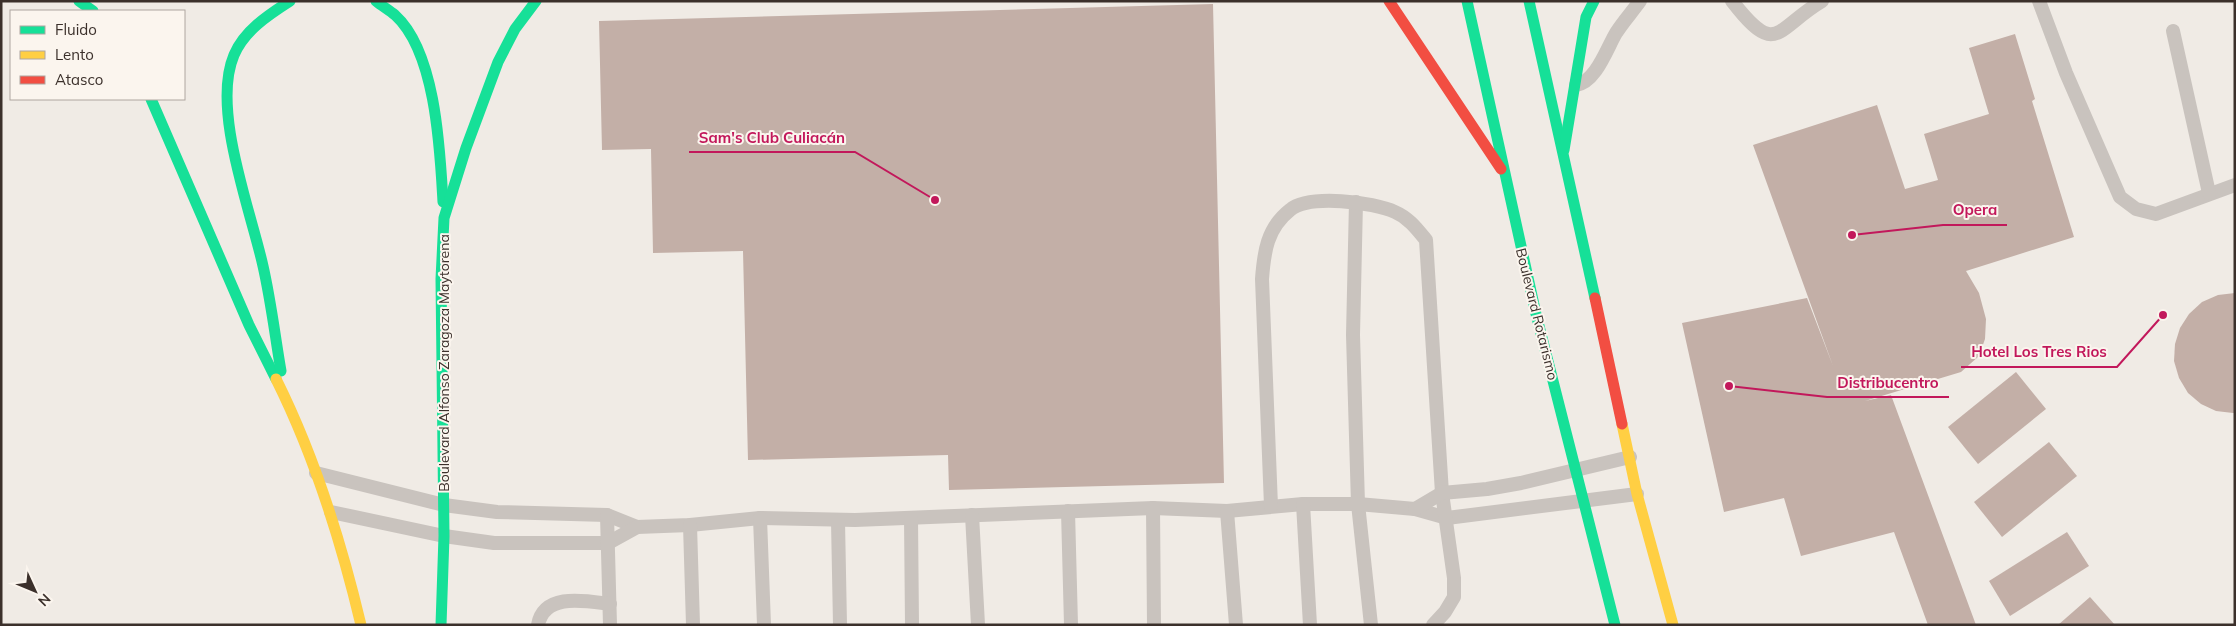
<svg xmlns="http://www.w3.org/2000/svg" width="2236" height="626" viewBox="0 0 2236 626" font-family="Mulish,sans-serif">
<style>
.building{fill:#c3afa7}
.lines{fill:none;stroke-linecap:round;stroke-linejoin:round}
.lane{stroke:#c9c3be;stroke-width:14}
.fast{stroke:#16e098;stroke-width:11}
.slow{stroke:#ffcf43;stroke-width:11}
.jam{stroke:#f24e42;stroke-width:11}
.labels{text-anchor:middle;stroke-width:4;stroke-linejoin:round;paint-order:stroke}
.street-label{font-size:14px;fill:#3b302b;stroke:#fbf5ee}
.leader{fill:none;stroke:#c2185b;stroke-width:2}
.callout-dot{fill:#c2185b;stroke:#fbf5ee;stroke-width:2}
.callout-label{font-size:15px;text-anchor:middle;font-weight:bold;fill:#c2185b;stroke:#fbf5ee;stroke-width:4;stroke-linejoin:round;paint-order:stroke}
</style>
<rect width="100%" height="100%" fill="#f0ebe5"/>
<g class="building">
<polygon points="1213,4 1224,483 949,490 948,455 748,460 743,251 653,253 651,149 602,150 599,21"/>
<polygon points="2015,34 2035,99 2032,101 2074,237 1966,271 1979,293 1986,319 1985,339 1979,356 1961,372 1865,401 1891,395 1976,625 1928,625 1894,532 1801,556 1784,498 1724,512 1682,323 1807,298 1833,366 1753,145 1877,105 1905,189 1938,180 1924,134 1989,114 1969,48"/>
<polygon points="2235,293 2235,413 2233,413 2216,411 2201,404 2188,393 2179,378 2174,361 2175,344 2180,328 2189,314 2202,302 2218,295"/>
<polygon points="2016,372 2046,409 1978,464 1948,427"/>
<polygon points="2049,442 2077,476 2002,537 1974,502"/>
<polygon points="2067,532 2089,566 2010,616 1989,581"/>
<polygon points="2090,597 2115,625 2058,625"/>
</g>
<g class="lines">
<g class="lane">
<path d="M1732 1C1777 59 1775 29 1822 1"/>
<polyline points="2039,1 2066,73 2120,197 2136,209 2156,214 2235,185"/>
<polyline points="2173,31 2209,193"/>
<path d="M1576 85C1596 82 1607 48 1616 33 1623 22 1632 12 1640 1"/>
<polyline points="1356,202 1353,335 1358,504 1371,625"/>
<polyline points="316,473 444,505 497,512 607,515 637,527 690,525 760,518 855,520 1153,508 1227,511 1303,504 1358,504 1415,509 1447,518 1637,494"/>
<polyline points="1303,504 1310,625"/>
<path d="M1271 506 1262 279C1264 252 1267 228 1290 210 1309 194 1373 202 1395 212 1409 218 1417 229 1426 240L1442 493 1454 578V597L1445 612 1433 625"/>
<polyline points="1153,508 1154,625"/>
<polyline points="1415,509 1442,493 1487,489 1521,483 1630,457"/>
<polyline points="1068,511 1071,625"/>
<polyline points="1227,511 1236,625"/>
<polyline points="331,512 444,536 494,543 608,543 637,527"/>
<polyline points="607,515 610,625"/>
<polyline points="972,515 978,625"/>
<polyline points="760,518 764,625"/>
<polyline points="911,518 912,625"/>
<polyline points="838,521 840,625"/>
<polyline points="690,525 693,625"/>
<path d="M538 625C544 592 586 601 610 604"/>
</g>
<g class="fast">
<polyline points="79,1 93,11"/>
<path d="M376 1C382 6 389 10 395 15 436 52 440 150 443 202"/>
<polyline points="1467,1 1536,314 1615,625"/>
<polyline points="1529,1 1595,298"/>
<polyline points="151,99 249,325 276,379"/>
<polyline points="1564,150 1586,17 1594,1"/>
<path d="M281 371C275 336 271 301 263 266 251 211 211 109 234 55 244 31 268 15 290 1"/>
<polyline points="441,625 444,536 441,279 444,218 466,148 498,62 515,29 536,1"/>
</g>
<g class="slow">
<path d="M276 379C315 457 341 541 361 625"/>
<polyline points="1622,424 1637,494 1673,625"/>
</g>
<g class="jam">
<polyline points="1389,1 1501,169"/>
<polyline points="1595,298 1622,424"/>
</g>
</g>
<g class="labels">
<g class="street-label">
<text transform="translate(1537 314) rotate(76)" y="5">Boulevard Rotarismo</text>
<text transform="translate(444 363) rotate(-90)" y="5">Boulevard Alfonso Zaragoza Maytorena</text>
</g>
</g>
<path class="leader" d="M935 200L855 152H689M1852 235L1943 225H2007M2163 315L2117 367H1961M1729 386L1827 397H1949"/>
<g class="callout-dot">
<circle cx="935" cy="200" r="5"/>
<circle cx="1852" cy="235" r="5"/>
<circle cx="2163" cy="315" r="5"/>
<circle cx="1729" cy="386" r="5"/>
</g>
<g class="callout-label">
<text x="772" y="143">Sam's Club Culiacán</text>
<text x="1975" y="215">Opera</text>
<text x="2039" y="357">Hotel Los Tres Rios</text>
<text x="1888" y="388">Distribucentro</text>
</g>
<rect width="2236" height="626" fill="none" stroke="#3b302b" stroke-width="5"/>
<rect x="10" y="10" width="175" height="90" fill="#fbf5ee" stroke="#aea6a0"/>
<rect x="20" y="26" width="25" height="8" fill="#16e098" stroke="#aea6a0"/>
<text x="55" y="35" font-size="15" fill="#3b302b">Fluido</text>
<rect x="20" y="51" width="25" height="8" fill="#ffcf43" stroke="#aea6a0"/>
<text x="55" y="60" font-size="15" fill="#3b302b">Lento</text>
<rect x="20" y="76" width="25" height="8" fill="#f24e42" stroke="#aea6a0"/>
<text x="55" y="85" font-size="15" fill="#3b302b">Atasco</text>
<g transform="translate(35 591) rotate(134)" stroke="#fbf5ee" stroke-width="4" paint-order="stroke">
<path d="M0-4L9 19L0 12L-9 19Z" fill="#3b302b"/>
<text y="-8" font-size="14" font-weight="bold" text-anchor="middle" fill="#3b302b">N</text>
</g>
</svg>
